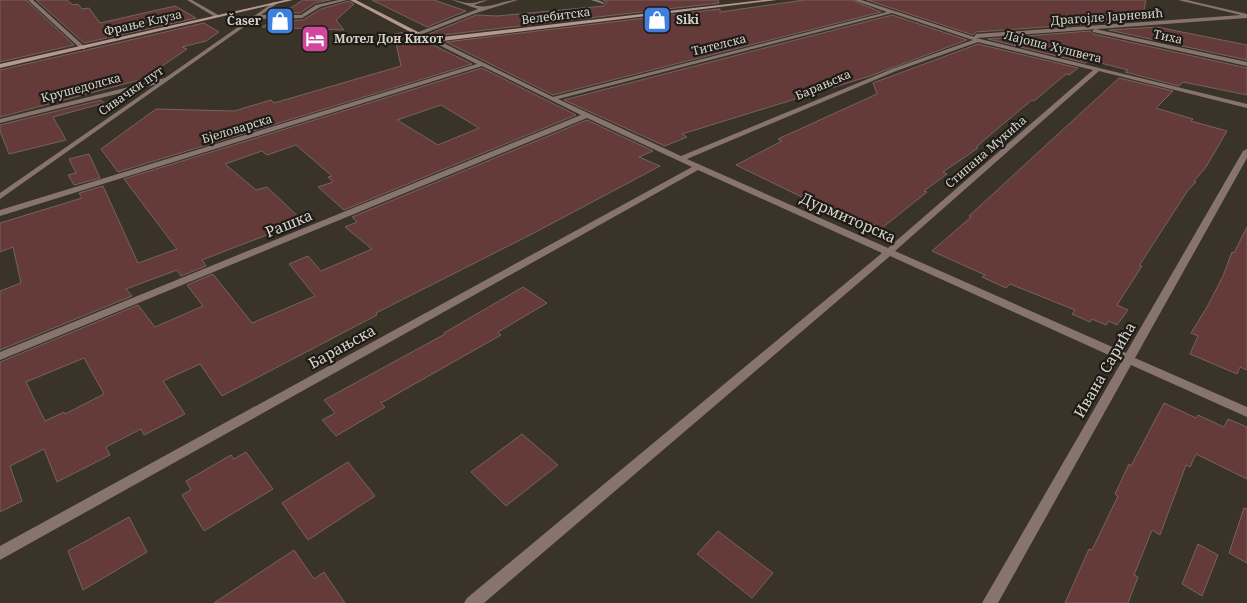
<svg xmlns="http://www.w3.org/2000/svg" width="1247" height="603" viewBox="0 0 1247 603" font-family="'Noto Serif',serif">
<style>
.building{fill:#653b39;stroke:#746362;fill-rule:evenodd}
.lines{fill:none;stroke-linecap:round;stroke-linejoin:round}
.lane{fill:#88746f;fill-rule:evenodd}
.street{fill:#88746f;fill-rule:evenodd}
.secondary{fill:#b7978f;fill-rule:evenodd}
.labels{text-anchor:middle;stroke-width:4.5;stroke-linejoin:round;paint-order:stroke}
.far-street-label{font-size:12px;fill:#d7d3cc;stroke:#1e1b16}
.far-poi-label{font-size:12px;font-weight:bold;fill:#d7d3cc;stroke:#1e1b16;text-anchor:start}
.street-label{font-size:15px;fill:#d7d3cc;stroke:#1e1b16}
</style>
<rect width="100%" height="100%" fill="#3a3327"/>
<g class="building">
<polygon points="0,0 26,0 74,45 0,62"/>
<polygon points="36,0 67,0 73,5 78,4 82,9 89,8 100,23 175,6 196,18 84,43"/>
<polygon points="303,0 330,0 315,3 300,13 283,13"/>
<polygon points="372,0 434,0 466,11 427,27"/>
<polygon points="603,0 718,0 719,3 442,35 429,34 476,15 497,16 604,6 607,2"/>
<polygon points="804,0 852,0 881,12 553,95 446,42 720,9 720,12"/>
<polygon points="867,0 1146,0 1142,20 976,32 973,35"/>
<polygon points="349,1 354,4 336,20 344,30 262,27 272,21 303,20 321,9"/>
<polygon points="892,15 967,40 870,76 682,134 687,137 665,146 564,100"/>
<polygon points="204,23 219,32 206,41 182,47 187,49 143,79 0,117 0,70"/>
<polygon points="1157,27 1247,45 1247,60 1109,30"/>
<polygon points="1090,31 1093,34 1247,68 1247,95 1183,82 1179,86 1125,72 1128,70 1089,60 1085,63 988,39"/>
<polygon points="406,32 472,64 118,172 101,149 156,109 234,111 271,100 274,103 401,66 394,34"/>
<polygon points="978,44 1078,68 1069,75 1066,74 1034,101 1032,100 1021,109 976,147 978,148 943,172 947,174 924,191 927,192 882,228 812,198 808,200 736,165 782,141 778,139 877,94 873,83"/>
<path d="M482 68 576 115 344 210 318 187 333 182 328 177 332 176 296 145 267 155 262 151 225 164 256 190 267 187 303 221 202 260 206 266 181 276 177 270 126 289 132 296 0 350V291L21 283 13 247 0 252V223L82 198 79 193 103 186 138 263 177 249 124 179ZM441 105 479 128 438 145 397 120Z"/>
<polygon points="1119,78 1173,91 1156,108 1193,119 1191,121 1227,131 1206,167 1194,181 1196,182 1188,190 1139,266 1142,266 1117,305 1128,310 1117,325 1109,321 1106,325 1092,319 1090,322 1072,314 1075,310 1010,284 1006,288 982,277 985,275 932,251 971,217 969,216"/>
<polygon points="101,100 104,103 53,117 66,140 9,154 0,131 0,125"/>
<path d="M587 120 653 151 639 157 660 166 532 234 376 313 377 315 222 396 200 364 163 381 185 414 144 435 141 429 106 447 110 455 57 482 44 449 10 466 22 501 0 512V362L138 305 155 327 203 306 187 285 213 274 252 323 315 296 289 264 308 256 321 271 372 249 345 227 357 222 352 217ZM84 358 104 394 65 414 64 412 45 421 26 382Z"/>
<polygon points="89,154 100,178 74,185 68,175 76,173 69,159"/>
<polygon points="1247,227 1247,370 1240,367 1237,374 1190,354 1198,336 1191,333 1207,307 1223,276 1232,252 1234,253"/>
<polygon points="523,287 547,303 498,332 501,335 381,403 385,407 336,436 322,420 335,413 324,400 445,334 444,333"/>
<polygon points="1164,403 1196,418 1198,415 1224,427 1228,419 1247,427 1247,479 1196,454 1190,467 1186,465 1160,535 1152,530 1134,575 1138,577 1128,603 1065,603 1089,549 1092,550 1118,496 1115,494 1129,464 1131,466"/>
<polygon points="522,434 558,465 506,506 471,472"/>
<polygon points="246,452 273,489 204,531 182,495 191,490 186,481 231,455 234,459"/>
<polygon points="348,462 375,496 308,540 282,503"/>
<polygon points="1244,508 1247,509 1247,563 1229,553"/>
<polygon points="129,517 147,552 83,590 68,551"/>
<polygon points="718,531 773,573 752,598 697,554"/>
<polygon points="1198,544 1218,555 1202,596 1182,584"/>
<polygon points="294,550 314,579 324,572 345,603 214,603"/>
</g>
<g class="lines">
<g class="lane">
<polygon points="339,0 347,0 320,7 302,18 258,19 255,17 258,15 301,15 316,5"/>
<path d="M452 0C458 0 462 3 468 3 474 4 482 0 488 0L474 5C489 10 502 0 518 0L476 13 420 35H416V33L478 9Z"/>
<polygon points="591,0 598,0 605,3 603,4"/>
</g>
<g class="street">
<polygon points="28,0 33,0 85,47 85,49 81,49"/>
<polygon points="187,0 192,0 220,16 215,17"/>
<path d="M854 0H861L974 37 976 34 1241 15 1178 0H1187L1247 14V18L976 38 1247 104V108L1099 71 895 251 1126 353 1243 151 1247 149V158L1135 358 1247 407V417L1131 365 998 603H982L1122 361 890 256 484 603H464L467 598 882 253 698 170 0 560V546L692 167 587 118 0 360V352L581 115 482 66 0 216V210L477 64 427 39V37L429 36 553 97 887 12ZM892 13 973 40 892 69 681 156 558 99ZM978 42 1093 70 888 248 687 159 896 71Z"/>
<polygon points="274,2 278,3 0,199 0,193 157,84 0,123 0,119 165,78"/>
<polygon points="1095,29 1247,62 1247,66 1093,32 1092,31"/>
</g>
<g class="secondary">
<polygon points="285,0 293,0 0,68 0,64"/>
<polygon points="350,0 356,0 420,33 430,36 442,37 763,0 777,0 442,41 429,40 416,35"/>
</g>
</g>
<defs>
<symbol id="shop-square" viewBox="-11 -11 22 22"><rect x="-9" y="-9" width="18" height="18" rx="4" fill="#3f7fe0" stroke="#1e1b16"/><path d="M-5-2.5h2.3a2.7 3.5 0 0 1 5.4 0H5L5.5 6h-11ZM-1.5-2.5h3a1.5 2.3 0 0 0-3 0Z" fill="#fff"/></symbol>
<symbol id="hotel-square" viewBox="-11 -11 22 22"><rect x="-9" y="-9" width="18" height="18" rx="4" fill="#d1479c" stroke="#1e1b16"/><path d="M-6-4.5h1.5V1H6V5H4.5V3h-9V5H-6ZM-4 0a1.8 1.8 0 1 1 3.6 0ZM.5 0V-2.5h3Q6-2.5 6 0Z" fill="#fff"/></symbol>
</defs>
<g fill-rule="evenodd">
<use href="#shop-square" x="641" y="4" width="32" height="32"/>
<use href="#shop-square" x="264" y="5" width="32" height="32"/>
<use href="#hotel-square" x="299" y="23" width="32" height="32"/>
</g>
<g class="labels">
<g class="far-street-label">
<text transform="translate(556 16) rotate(-7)" y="4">Велебитска</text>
<text transform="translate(1107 17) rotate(-4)" y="4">Драгојле Јарневић</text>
<text transform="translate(143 23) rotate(-13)" y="4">Фрање Клуза</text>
<text transform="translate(1168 37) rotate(12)" y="4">Тиха</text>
<text transform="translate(719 45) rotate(-14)" y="4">Тителска</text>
<text transform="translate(1053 47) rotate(14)" y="4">Лајоша Хушвета</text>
<text transform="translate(823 85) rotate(-23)" y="4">Барањска</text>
<text transform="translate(81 88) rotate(-15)" y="4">Крушедолска</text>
<text transform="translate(131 91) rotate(-35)" y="4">Сивачки пут</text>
<text transform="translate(237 129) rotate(-17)" y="4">Бјеловарска</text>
<text transform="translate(986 152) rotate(-41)" y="4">Стипана Мукића</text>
</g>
<g class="far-poi-label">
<text x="676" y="24">Siki</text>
<text x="261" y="25" text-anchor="end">Časer</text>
<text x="334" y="43">Мотел Дон Кихот</text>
</g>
<g class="street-label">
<text transform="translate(848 218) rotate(24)" y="5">Дурмиторска</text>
<text transform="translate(289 224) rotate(-22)" y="5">Рашка</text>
<text transform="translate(342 347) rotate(-29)" y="5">Барањска</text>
<text transform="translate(1105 370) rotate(-60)" y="5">Ивана Сарића</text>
</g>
</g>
</svg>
